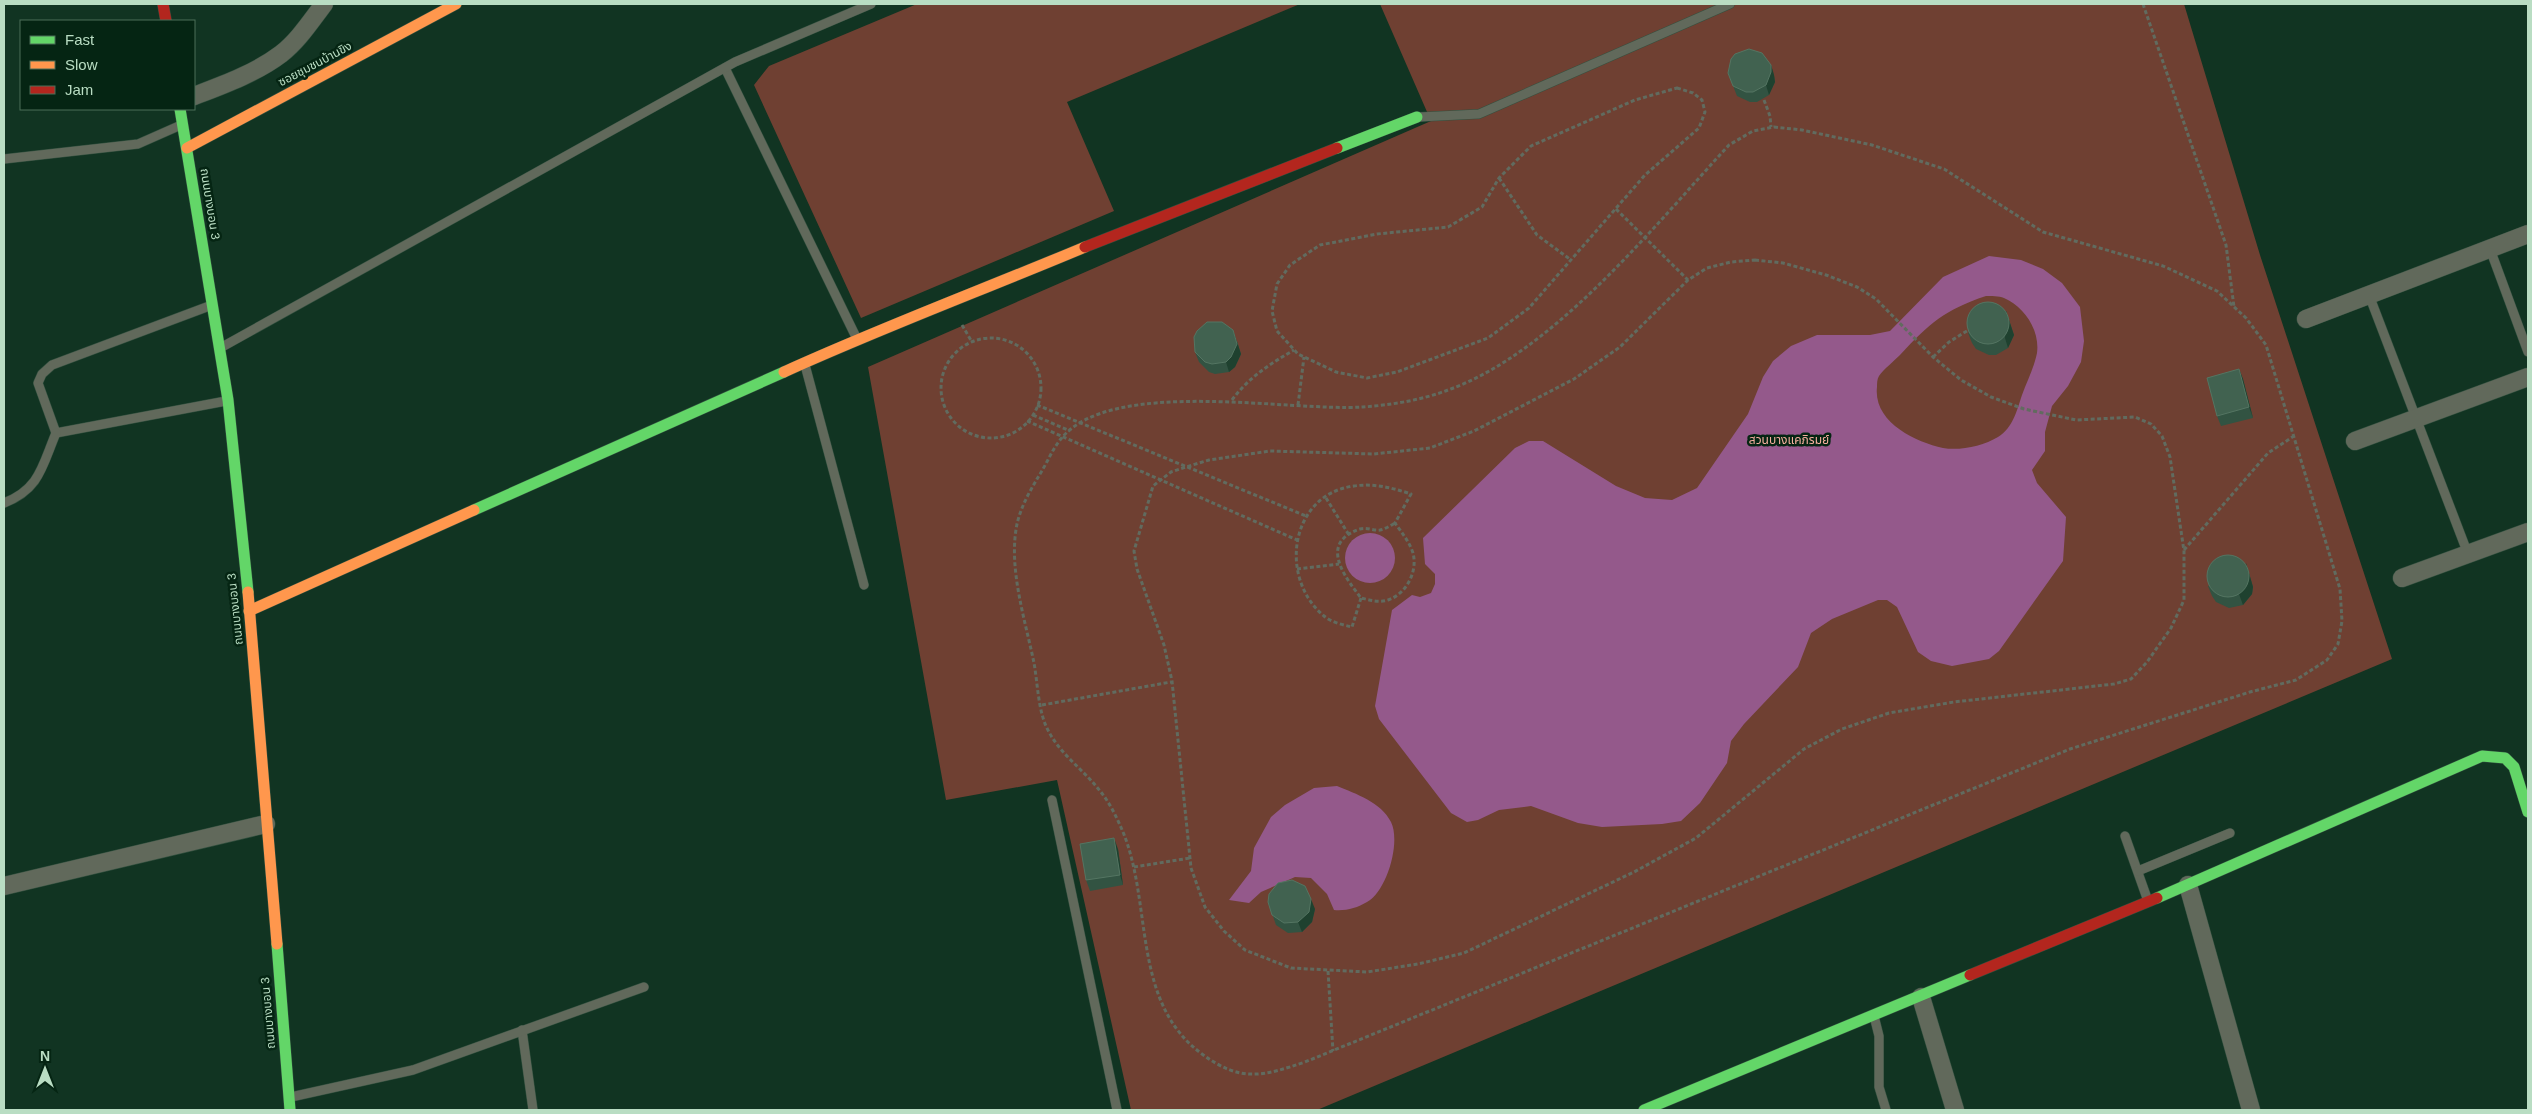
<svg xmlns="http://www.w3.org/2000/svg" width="2532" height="1114" viewBox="0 0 2532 1114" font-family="Arial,'Noto Sans Thai',sans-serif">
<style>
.green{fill:#6f4032}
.water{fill:#94598b;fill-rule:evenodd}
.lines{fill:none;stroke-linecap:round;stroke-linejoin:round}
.lane-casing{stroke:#32503f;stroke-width:10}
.street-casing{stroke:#32503f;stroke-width:19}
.fast-casing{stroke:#32503f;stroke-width:12}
.slow-casing{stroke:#32503f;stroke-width:12}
.jam-casing{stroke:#32503f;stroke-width:12}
.path{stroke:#616b5f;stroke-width:3;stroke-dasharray:4 2.5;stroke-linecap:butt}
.lane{stroke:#61695b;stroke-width:9}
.street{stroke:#61695b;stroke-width:18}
.fast{stroke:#63d668;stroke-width:11}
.slow{stroke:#ff974d;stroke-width:11}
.jam{stroke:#b3261e;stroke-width:11}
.wall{fill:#325342}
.shaded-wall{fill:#1f412f}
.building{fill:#416250;stroke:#547562}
.labels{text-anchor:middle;stroke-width:5;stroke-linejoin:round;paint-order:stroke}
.street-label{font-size:12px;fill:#b9ddc3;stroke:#052513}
.park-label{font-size:12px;fill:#f7b09f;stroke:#052513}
</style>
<rect width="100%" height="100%" fill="#113422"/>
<g class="green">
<polygon points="917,4 1300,4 1067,102 1114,211 861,318 754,85 769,66"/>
<polygon points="1380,4 2184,4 2260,255 2392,659 1317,1110 1131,1110 1057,780 946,800 868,367 1431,121"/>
</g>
<g class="water">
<path d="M1989 256 2021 260 2043 269 2062 283 2080 307 2084 341 2081 362 2068 386 2052 406 2045 432V451L2032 470 2037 483 2066 517 2063 561 1999 651 1989 659 1952 666 1931 661 1918 652 1897 607 1887 600H1878L1832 619 1811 633 1798 667 1744 724 1731 741 1727 763 1700 803 1681 821 1662 824 1602 827 1578 823 1531 806 1499 810 1478 820 1467 822 1451 813 1379 719 1375 706 1392 610 1412 595 1420 597 1431 593 1435 584V574L1425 564 1423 538 1515 448 1529 441H1543L1616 486 1645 498 1672 500 1697 488 1748 414 1763 377 1773 361 1791 346 1817 335H1870L1890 331 1943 277ZM1986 296C1991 296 1999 296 2004 298 2025 307 2040 331 2037 353 2034 368 2027 381 2022 395 2017 410 2013 428 1998 437 1983 446 1960 451 1943 448 1915 442 1873 422 1877 387 1877 384 1877 379 1879 376 1884 369 1894 361 1900 355 1930 323 1944 310 1986 296Z"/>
<circle cx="1370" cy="558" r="25"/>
<path d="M1337 786C1356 794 1381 802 1391 822 1401 842 1387 891 1367 902 1357 908 1346 911 1334 910L1327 894 1311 878 1295 877 1261 892 1249 903 1229 900 1251 871 1254 848 1271 817 1285 805 1314 788Z"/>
</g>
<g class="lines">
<defs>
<g id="lane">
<polyline points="725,68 856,337"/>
<polyline points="1419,117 1479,114 1730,4"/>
<polyline points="4,159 138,144 181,125"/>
<polyline points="2490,249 2528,352"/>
<polyline points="2369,295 2468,554"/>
<polyline points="212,305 52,365 42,374 38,383 56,433 226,401"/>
<polyline points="222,347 735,62 871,4"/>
<polyline points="805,365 864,585"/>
<path d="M4 503C40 489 42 466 56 433"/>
<polyline points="1052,800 1117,1110"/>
<polyline points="2125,836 2148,901"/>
<polyline points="2138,871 2230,833"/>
<polyline points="1874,1016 1879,1036 1879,1087 1886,1110"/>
<polyline points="522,1030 533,1110"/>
<polyline points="291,1097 413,1070 644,987"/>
</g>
<g id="street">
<path d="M194 96C223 85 256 73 281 54 298 41 311 21 324 4"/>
<polyline points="2306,319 2528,234"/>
<polyline points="2355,441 2528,377"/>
<polyline points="2402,578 2528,532"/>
<polyline points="2188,885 2251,1110"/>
<polyline points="4,886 266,824"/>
<polyline points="1921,997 1955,1110"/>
</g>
<g id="fast">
<polyline points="180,109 228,400 248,592"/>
<polyline points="1337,148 1417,117"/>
<polyline points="474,510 784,372"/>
<polyline points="2157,898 2482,756 2505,758 2514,767 2528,812"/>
<polyline points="277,944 290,1110"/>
<polyline points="1644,1110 1970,975"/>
</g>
<g id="slow">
<polyline points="187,148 456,4"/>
<path d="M784 372C883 327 985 289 1085 247"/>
<polyline points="248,592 277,944"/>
<polyline points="249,611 474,510"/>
</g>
<g id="jam">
<polyline points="163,4 166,21"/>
<polyline points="1085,247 1337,148"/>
<polyline points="1970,975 2157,898"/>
</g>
</defs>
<use href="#lane" class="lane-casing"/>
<use href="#street" class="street-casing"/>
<use href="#fast" class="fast-casing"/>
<use href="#slow" class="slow-casing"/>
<use href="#jam" class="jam-casing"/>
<g class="path">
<polyline points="2143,4 2226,245 2234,307"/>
<polygon points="1677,88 1693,93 1702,100 1705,112 1699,128 1645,175 1529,308 1488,338 1397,372 1367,378 1336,372 1298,354 1277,331 1272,311 1277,284 1290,265 1320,245 1377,234 1448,227 1482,207 1499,178 1531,146 1635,100"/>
<polyline points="1764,100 1770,116 1771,127"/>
<path d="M1774 127 1802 130 1872 145 1944 169 2043 232 2163 266 2217 291 2246 318 2266 345 2340 589 2342 621 2338 644 2327 660 2296 680 2250 692 2070 749 1305 1062C1263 1076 1241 1083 1202 1054 1131 1002 1153 905 1123 832 1117 818 1110 803 1100 791 1084 770 1061 755 1049 732 1038 713 1038 685 1034 663 1025 619 1008 568 1017 524 1021 506 1031 489 1040 474 1047 463 1052 450 1060 440 1109 376 1290 412 1363 407 1391 405 1422 400 1448 390 1553 353 1654 226 1729 145L1753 131Z"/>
<polyline points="1499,178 1537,235 1571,260"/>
<polyline points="1616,209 1688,280"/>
<polygon points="1755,260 1783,263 1826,275 1857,287 1876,299 1933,357 1961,380 1991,397 2024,409 2076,420 2135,417 2151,424 2162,436 2170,457 2184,551 2184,600 2171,628 2147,662 2131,679 2114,684 1954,702 1889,713 1842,729 1804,749 1696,838 1634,872 1464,953 1418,964 1367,972 1291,968 1245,950 1224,931 1205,907 1191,868 1172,681 1164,645 1137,569 1134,551 1153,486 1171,472 1186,467 1209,460 1270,451 1374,454 1430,448 1474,431 1574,379 1620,347 1688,280 1707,268 1731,262"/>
<polyline points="962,325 972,342"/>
<circle cx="991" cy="388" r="50"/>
<polyline points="1933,357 1949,342 1970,329"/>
<path d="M1232 400C1249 377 1270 364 1294 350"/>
<polyline points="1037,405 1306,516"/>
<polyline points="1298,405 1304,357"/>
<polyline points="1033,415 1070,431"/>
<polyline points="1027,421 1297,540"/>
<polyline points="1326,498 1349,535"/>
<polyline points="2184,550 2268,453 2294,436"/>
<polyline points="1297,569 1339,564"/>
<path d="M1361 598 1352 627C1343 625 1331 622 1324 616 1278 578 1290 494 1354 486 1374 483 1393 488 1411 494L1395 523C1402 533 1409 541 1413 553 1418 572 1406 594 1388 600 1379 603 1370 600 1361 598 1345 577 1318 543 1360 529 1367 527 1374 531 1380 530 1385 529 1390 526 1395 523"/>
<polyline points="1042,705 1171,682"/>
<polyline points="1134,867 1190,858"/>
<polyline points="1328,971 1333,1051"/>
</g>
<use href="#lane" class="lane"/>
<use href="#street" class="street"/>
<use href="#fast" class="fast"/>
<use href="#slow" class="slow"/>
<use href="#jam" class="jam"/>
</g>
<g class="wall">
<polygon points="1771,65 1774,75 1775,82 1769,95 1757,102 1750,102 1737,96 1728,73"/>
<polygon points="2006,311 2014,335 2008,348 1996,355 1989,355 1976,349 1972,343 1968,333"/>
<polygon points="1237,341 1241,354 1235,367 1229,372 1215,374 1209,372 1199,362 1195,352"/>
<polygon points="2239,369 2243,379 2253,418 2221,426 2217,416"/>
<polygon points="2249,573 2253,587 2252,594 2243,605 2229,608 2216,602 2212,596 2208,586"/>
<polygon points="1118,849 1123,885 1090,891 1086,880"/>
<polygon points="1268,902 1315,909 1312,922 1302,932 1288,933 1276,925"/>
</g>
<g class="shaded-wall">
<polygon points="1771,65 1774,75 1775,82 1769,95 1766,85"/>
<polygon points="2006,311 2014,335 2008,348 2005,338"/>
<polygon points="1233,330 1241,354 1235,367 1229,372 1226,362"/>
<polygon points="2239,369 2243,379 2253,418 2249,407"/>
<polygon points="2246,563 2253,587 2252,594 2243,605 2239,594"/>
<polygon points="1114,838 1118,849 1123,885 1120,875"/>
<polygon points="1311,899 1315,909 1312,922 1302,932 1298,922"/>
</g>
<g class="building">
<polygon points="1749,49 1762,53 1771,65 1771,72 1766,85 1753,92 1746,92 1733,86 1728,73 1731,59 1735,54"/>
<circle cx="1988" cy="323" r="21"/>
<polygon points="1207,322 1222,322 1233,330 1237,344 1231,357 1226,362 1212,364 1205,362 1195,352 1194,337 1197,331"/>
<polygon points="2239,369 2249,407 2217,416 2207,378"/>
<circle cx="2228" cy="576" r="21"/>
<polygon points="1114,838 1120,875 1086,880 1080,844"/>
<polygon points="1292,880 1305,886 1311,899 1309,912 1298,922 1284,923 1272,915 1268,902 1269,894 1278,883"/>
</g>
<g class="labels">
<g class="street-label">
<text transform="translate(315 64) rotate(-28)" y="4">ซอยชุมชนบ้านขิง</text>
<text transform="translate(210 204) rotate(81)" y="4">ถนนบางบอน 3</text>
<text transform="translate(235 609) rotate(-96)" y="4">ถนนบางบอน 3</text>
<text transform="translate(268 1013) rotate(-95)" y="4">ถนนบางบอน 3</text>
</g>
<g class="park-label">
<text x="1789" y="444">สวนบางแคภิรมย์</text>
</g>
</g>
<rect width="2532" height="1114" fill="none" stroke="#b9ddc3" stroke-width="10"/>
<rect x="20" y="20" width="175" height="90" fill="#052513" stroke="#4d6f59"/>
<rect x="30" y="36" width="25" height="8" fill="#63d668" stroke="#4d6f59"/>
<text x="65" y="45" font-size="15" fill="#b9ddc3">Fast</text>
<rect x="30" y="61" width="25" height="8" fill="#ff974d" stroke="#4d6f59"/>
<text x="65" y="70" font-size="15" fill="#b9ddc3">Slow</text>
<rect x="30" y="86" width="25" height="8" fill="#b3261e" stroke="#4d6f59"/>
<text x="65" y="95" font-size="15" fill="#b9ddc3">Jam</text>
<g transform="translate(45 1069)" stroke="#052513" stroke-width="4" paint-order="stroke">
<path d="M0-4L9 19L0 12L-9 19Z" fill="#b9ddc3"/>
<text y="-8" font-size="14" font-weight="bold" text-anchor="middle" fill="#b9ddc3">N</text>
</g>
</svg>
